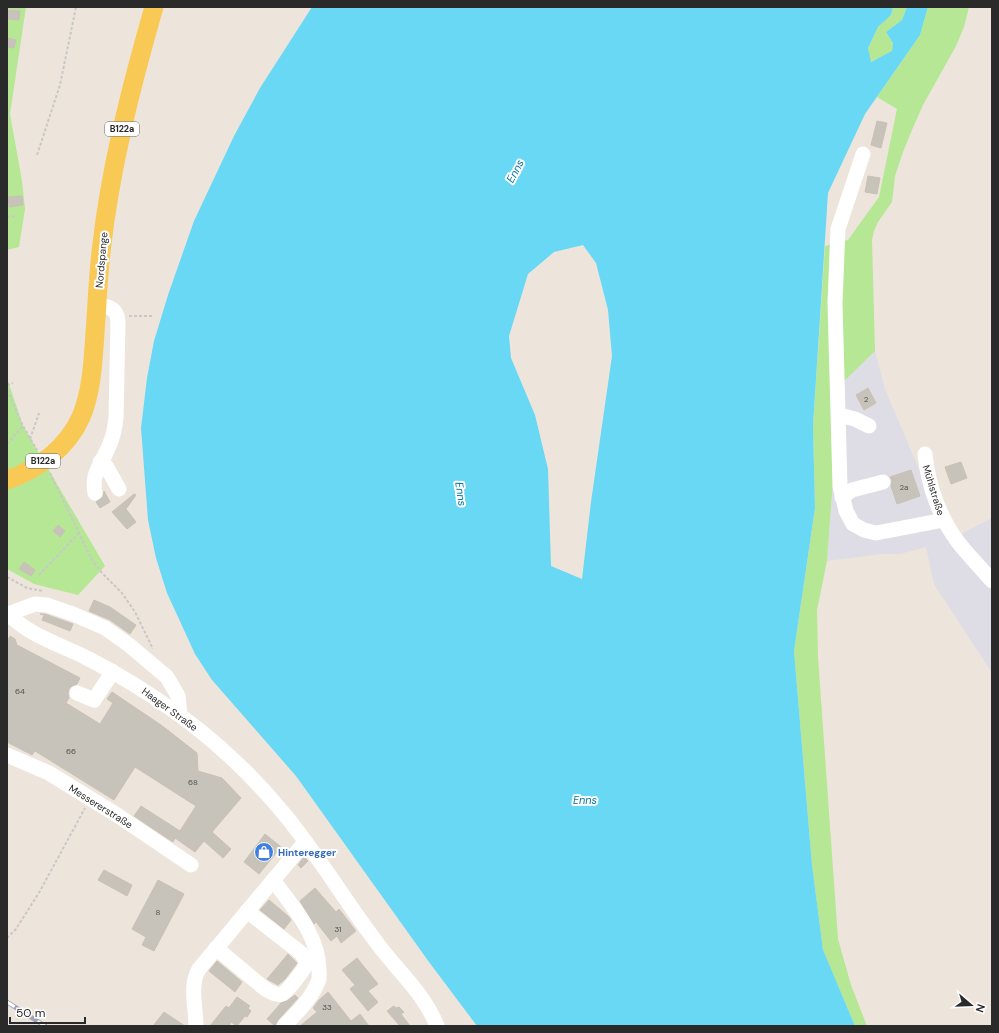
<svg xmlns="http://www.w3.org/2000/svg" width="999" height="1033" viewBox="0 0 999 1033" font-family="'DM Sans',sans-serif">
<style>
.industrial{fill:#dedde5}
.green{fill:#b5e795}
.water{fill:#68d8f5;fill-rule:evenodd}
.building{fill:#c8c3ba;stroke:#c9c1b5}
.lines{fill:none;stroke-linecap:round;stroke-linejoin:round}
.path{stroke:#c8c8c8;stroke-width:2;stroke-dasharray:3 2;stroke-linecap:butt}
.minor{stroke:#fff;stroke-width:15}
.major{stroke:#f8c955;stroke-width:19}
.rail-casing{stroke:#9ea3b6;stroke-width:4.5}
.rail{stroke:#fff;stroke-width:3;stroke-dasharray:9;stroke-linecap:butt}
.labels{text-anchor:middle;stroke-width:4;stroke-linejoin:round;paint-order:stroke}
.number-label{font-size:8px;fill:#52504e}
.shield{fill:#fff;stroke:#6a6a6a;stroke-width:1}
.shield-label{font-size:9px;font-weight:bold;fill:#2a2a2a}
.street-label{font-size:10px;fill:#2a2a2a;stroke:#fff}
.shop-label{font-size:10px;font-weight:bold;fill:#366cbe;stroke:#fff;text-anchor:start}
.water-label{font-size:11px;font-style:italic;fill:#0676a3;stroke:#fff}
</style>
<rect width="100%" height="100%" fill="#ede5db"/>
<polygon class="industrial" points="875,351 885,389 949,540 992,518 992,673 934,584 926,547 900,554 882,554 827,561 840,385"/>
<g class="green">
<polygon points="7,7 26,7 10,114 22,181 25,209 19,247 7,250"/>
<polygon points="893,7 907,7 902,20 886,32 893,43 892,52 870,62 868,48 878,27 891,15"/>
<polygon points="928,7 969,7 964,27 956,46 923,105 912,130 903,152 895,176 892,202 878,222 874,231 872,240 875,351 840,385 827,561 817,610 818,657 838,939 851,985 867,1026 855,1026 823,951 812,865 794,651 815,508 813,426 825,246 848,240 879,197 897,109 877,97 920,35"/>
<polygon points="7,378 23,426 105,566 78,595 34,584 7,569"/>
</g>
<path class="water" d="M312 7H893L891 15 878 27 868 48 871 62 892 51 893 43 886 32 902 20 907 7H928L920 35 865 114 828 193 813 426 815 508 794 651 812 865 823 950 855 1026H477L429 962 296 776 212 680 195 654 167 593 156 558 148 520 141 428 147 378 154 341 168 295 194 221 234 136 260 88ZM583 245 596 263 608 310 612 356 591 502 582 579 551 566 548 469 535 415 511 358 509 336 528 274 554 252Z"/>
<g class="building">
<polygon points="8,10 20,11 19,20 7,19"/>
<polygon points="7,38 16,40 14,48 7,47"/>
<polygon points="877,121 887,123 881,148 871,145"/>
<polygon points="868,176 880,178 877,194 865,192"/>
<polygon points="22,196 23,205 9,207 8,197"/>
<polygon points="868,388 876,403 864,410 856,395"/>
<polygon points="961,462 967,478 951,484 945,467"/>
<polygon points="911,470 920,496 897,504 891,486 892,480 890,477"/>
<polygon points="104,491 110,502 100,508 96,502 103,497"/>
<polygon points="134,494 136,495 126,509 136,522 127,529 112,512"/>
<polygon points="58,525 65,531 60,537 53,531"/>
<polygon points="24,562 35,570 31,576 19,569"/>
<polygon points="94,600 110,607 136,625 130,634 110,620 89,611"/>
<polygon points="40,614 45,614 73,624 70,631 42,620 44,615"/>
<polygon points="10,636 15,639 17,645 80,678 77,684 72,686 69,689 68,694 69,698 66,703 100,724 113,703 107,699 112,692 161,725 197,753 198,771 222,778 241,798 212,832 231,849 223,858 204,841 195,852 175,838 173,842 134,816 141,806 180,831 196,806 135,767 114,800 35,751 32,755 7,742 7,642"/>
<polygon points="265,834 281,847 259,874 244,862"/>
<polygon points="304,857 308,861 301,868 298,865"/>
<polygon points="104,870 132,885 127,896 98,880"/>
<polygon points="158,880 184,894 154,951 142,945 146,937 132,929"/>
<polygon points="315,888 336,912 339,909 356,931 341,943 337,936 331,941 316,922 314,924 300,901"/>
<polygon points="269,900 288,916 291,920 284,929 260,910"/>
<polygon points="288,954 297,963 285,979 278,985 267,979"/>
<polygon points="357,958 378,984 368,991 378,1002 368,1011 350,989 355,985 342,970"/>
<polygon points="217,961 242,982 235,992 209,971"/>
<polygon points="328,992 351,1021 360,1014 369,1026 300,1026 317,1012 313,1008 319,1000"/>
<polygon points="295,995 298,998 278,1020 275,1026 267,1019 281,1003 287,1001"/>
<polygon points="237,997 250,1006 248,1008 251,1011 247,1017 245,1016 237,1026 231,1022 229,1026 210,1026 226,1006 229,1008"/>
<polygon points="394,1006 396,1008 399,1007 404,1012 401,1014 410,1026 400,1026 387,1011"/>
<polygon points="164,1012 185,1026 153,1026"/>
</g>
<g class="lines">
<g class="path">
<polyline points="7,7 20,8"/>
<polyline points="37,155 60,85 76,7"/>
<polyline points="7,217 15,216"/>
<polyline points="129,316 152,316"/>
<polyline points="7,385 13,383"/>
<polyline points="7,390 23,426 37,450"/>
<polyline points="30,439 39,413"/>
<polyline points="7,444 23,426"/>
<polyline points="50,473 91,558 102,573 122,593 135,612 153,649"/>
<polyline points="39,575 78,534"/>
<polyline points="7,577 27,588 43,591"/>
<polyline points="7,938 16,929 40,891 85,808"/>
</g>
<g class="minor">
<polyline points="863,154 838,229 835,303 840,486 846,511 853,524 864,530 876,533 944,520"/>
<polyline points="839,415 855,419 869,426"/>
<path d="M925 454C928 484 939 517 958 542 968 555 981 568 992 581"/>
<polyline points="100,462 106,466 119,489"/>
<path d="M95 493C91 472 102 464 109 446 113 437 115 428 116 418L118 321C117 308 108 306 97 305"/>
<polyline points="842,497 852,490 883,482"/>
<path d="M7 613C28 634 55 643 81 655 105 667 129 681 152 696 200 727 243 765 280 809 317 852 345 902 380 947 400 973 425 995 437 1026"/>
<polyline points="8,614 35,604 47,605 73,614 105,628 129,645 167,677 178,696 180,715"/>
<polyline points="77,693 94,700 108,679 112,671"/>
<polyline points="7,755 49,773 117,815 191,865"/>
<path d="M273 880C292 906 319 935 319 970 319 974 320 978 318 982 311 999 297 1013 284 1026"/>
<path d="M216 948 264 988C269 991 276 996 282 994 287 992 305 969 306 964 307 960 303 956 301 953L247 911"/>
<path d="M196 1026C196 1007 189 986 199 969L305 842"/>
</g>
<path class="major" d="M7 480C39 469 67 448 81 417 92 391 93 361 95 333 97 306 98 279 101 252 110 169 131 87 154 7"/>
<defs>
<polyline id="rail" points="7,1002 45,1026"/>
</defs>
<use href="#rail" class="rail-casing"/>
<use href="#rail" class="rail"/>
</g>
<defs>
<symbol id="shop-disc" viewBox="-11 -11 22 22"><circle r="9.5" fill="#3f7fe0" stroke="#fff"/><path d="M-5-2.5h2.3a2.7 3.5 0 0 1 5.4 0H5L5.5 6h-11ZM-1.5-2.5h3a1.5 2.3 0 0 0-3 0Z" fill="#fff"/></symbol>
</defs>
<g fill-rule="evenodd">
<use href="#shop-disc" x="253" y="841" width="22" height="22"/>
</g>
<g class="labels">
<g class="number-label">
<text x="866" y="402">2</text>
<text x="904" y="490">2a</text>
<text x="20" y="694">64</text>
<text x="71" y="754">66</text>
<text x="193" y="785">68</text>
<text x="158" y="915">8</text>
<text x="338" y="932">31</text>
<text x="327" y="1010">33</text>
</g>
<g class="shield">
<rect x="105" y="122" width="34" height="14" rx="3"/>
<rect x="26" y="454" width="34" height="14" rx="3"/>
</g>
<g class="shield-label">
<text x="122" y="132">B122a</text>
<text x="43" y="464">B122a</text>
</g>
<g class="street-label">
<text transform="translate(101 260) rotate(-85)" y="4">Nordspange</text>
<text transform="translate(934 490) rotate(73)" y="4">Mühlstraße</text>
<text transform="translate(170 709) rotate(36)" y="4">Haager Straße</text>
<text transform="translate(101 806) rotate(32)" y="4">Messererstraße</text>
</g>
<g class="shop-label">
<text x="278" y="856">Hinteregger</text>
</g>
<g class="water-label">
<text transform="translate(515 171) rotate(-62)" y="4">Enns</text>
<text transform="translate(461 494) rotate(82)" y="4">Enns</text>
<text x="585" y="804">Enns</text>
</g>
</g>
<rect width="999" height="1033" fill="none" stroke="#2a2a2a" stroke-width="16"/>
<g transform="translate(971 1005) rotate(109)" stroke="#ffffff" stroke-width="3" paint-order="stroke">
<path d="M0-3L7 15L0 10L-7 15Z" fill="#2a2a2a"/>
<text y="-6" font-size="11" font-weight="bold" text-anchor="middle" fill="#2a2a2a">N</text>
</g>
<path d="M10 1017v6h75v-6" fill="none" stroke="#2a2a2a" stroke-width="2"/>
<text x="16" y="1017" font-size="12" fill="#2a2a2a" stroke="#ffffff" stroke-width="3" paint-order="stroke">50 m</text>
</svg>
